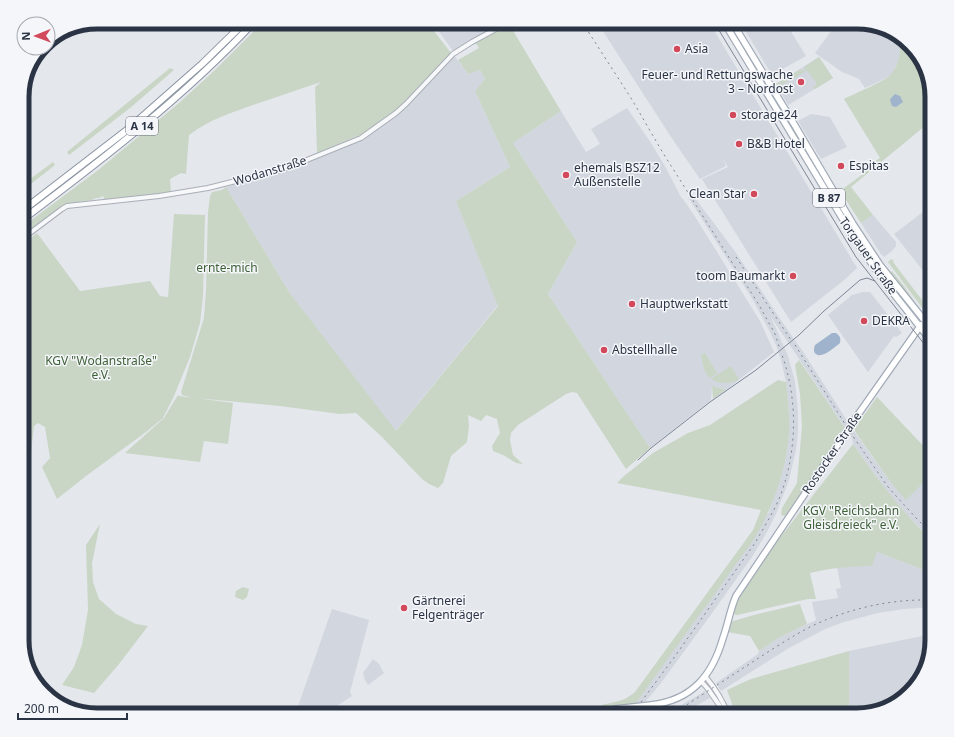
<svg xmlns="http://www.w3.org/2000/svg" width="954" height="737" viewBox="0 0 954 737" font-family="'Noto Sans',sans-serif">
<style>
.built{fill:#d2d6de}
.green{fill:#c9d6c5}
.water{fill:#9fb4cc}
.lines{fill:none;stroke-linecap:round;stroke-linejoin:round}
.minor-casing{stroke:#a9aeb7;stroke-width:6}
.major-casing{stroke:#a3abb8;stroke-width:8}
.highway-casing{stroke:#8b94a3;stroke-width:8}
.minor{stroke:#f7f8fa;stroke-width:4}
.major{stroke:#fff;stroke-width:5.5}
.highway{stroke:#fff;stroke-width:6}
.tram{stroke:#7d8696;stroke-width:1}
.rail{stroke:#7d8696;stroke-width:1;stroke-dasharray:2 4;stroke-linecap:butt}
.major-bridge-casing{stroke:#a3abb8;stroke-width:8;stroke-linecap:butt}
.major-bridge{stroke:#fff;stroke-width:5.5}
.poi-dot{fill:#d1495b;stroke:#f4f6f9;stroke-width:1.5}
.labels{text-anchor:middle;stroke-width:3;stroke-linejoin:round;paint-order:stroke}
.shield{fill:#f4f6f9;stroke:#676e7b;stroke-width:1}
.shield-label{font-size:11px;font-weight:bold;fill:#2b3445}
.poi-label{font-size:12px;fill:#2b3445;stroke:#f4f6f9;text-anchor:start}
.street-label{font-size:12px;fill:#2b3445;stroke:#f4f6f9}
.park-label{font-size:12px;fill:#3f6138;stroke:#f4f6f9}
.rim{fill:none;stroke:#2b3445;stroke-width:5}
</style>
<rect width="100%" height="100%" fill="#e4e7ec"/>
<g class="built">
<polygon points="432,22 504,22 453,51"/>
<polygon points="597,22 709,22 857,268 843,281 791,322 702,179 728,167 722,157 726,166 700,179 671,137"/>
<polygon points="740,22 803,22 790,30 806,56 772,75"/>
<polygon points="838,22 857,22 901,37 900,53 897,64 892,74 884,79 865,88 859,79 842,72 815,53"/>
<polygon points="453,54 468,74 480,70 485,79 475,91 510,167 456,201 498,305 395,432 289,292 226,187 287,168 374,129"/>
<polygon points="819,57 833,78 788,105 776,84"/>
<polygon points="627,108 651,143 667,170 682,199 683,199 694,215 760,321 774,352 726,390 724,389 712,387 711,400 650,448 548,294 577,242 513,143 561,111 586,152 600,144 591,129"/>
<polygon points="811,114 830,117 847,147 821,159 798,121"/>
<polygon points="692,194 734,250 789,332 793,338 802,350 853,430 892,484 906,499 932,474 932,540 899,507 876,476 853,444 852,438 771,317 788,356 795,381 798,412 798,433 796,450 789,480 776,514 767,532 752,557 710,616 661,683 646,701 636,715 627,715 702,610 704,609 769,512 781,477 787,449 789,433 789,412 786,382 782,364 776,345 769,330 753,300 688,197"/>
<polygon points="932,205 932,282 894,234"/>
<polygon points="873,215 896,242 896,246 892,251 884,257 881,254 861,223"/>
<polygon points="863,292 870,292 902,333 896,337 894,336 868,372 828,315 852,295"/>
<polygon points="877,552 932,573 932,607 904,609 878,613 844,622 825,629 789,648 721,691 716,683 758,654 759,651 780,637 816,620 812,602 838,598 836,589 841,588 837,567 854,566"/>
<polygon points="332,609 369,620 350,692 352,696 323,715 295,715"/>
<polygon points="932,634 932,640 916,686 890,707 857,715 849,715 849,651"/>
<polygon points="373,659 379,664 384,673 368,685 365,680 363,673"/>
<polygon points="705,691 710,698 699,704 683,715 667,715 686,702 690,700"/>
</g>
<g class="green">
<path d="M263 22H427L451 53 406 104 374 129 317 153 315 87 321 82C299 89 278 97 256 104 231 113 210 119 189 135L186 174 181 173 170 179 171 192 105 200 103 196 99 198H96L92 200 71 203 62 206 22 237V227L97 171 179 103 215 70Z"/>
<polygon points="676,22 706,22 702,28 680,29"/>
<polygon points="509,24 561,111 513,143 577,242 548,294 650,448 626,469 577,393 572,392 566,394 518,425 511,433 510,440 513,455 523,464 516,463 503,455 493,451 492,446 500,433 497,419 486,415 481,421 468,415 469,426 467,442 451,456 443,483 438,488 429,484 422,479 382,437 356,413 340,414 280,406 196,398 233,403 228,444 204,441 200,462 125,453 164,418 178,395 180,396 192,398 182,395 181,392 204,318 206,291 208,212 210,196 212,192 222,190 226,187 289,292 396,431 498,306 456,201 510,167 475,91 485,79 480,70 468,74 458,60 479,48 475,42"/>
<path d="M901 37 903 38 924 64 932 97V121L920 130 851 187 873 215 861 223 840 191 863 174 865 168 880 158 844 99C855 93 885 82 892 73 900 63 900 49 901 37Z"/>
<polygon points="819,57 833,78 815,89 813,87 817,84 807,70 792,80 791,79 778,87 776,84 801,69 802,71 805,70 804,67"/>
<polygon points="170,68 174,70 130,108 69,155 67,152"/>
<polygon points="53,162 55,165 22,191 22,185"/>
<polygon points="174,214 205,215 203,296 200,323 190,357 174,396 163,418 146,432 86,476 57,499 42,467 50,458 45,427 38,423 34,426 30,461 25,461 22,446 22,245 37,233 80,291 150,281 160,296 168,297"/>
<polygon points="891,259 894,261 893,262 932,313 932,321 888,262"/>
<polygon points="892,271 904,286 921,311 920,311 891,272"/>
<polygon points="885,277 899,294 912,308 916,314 914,316 884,278"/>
<path d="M705 353 717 373 710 378C703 372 703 363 701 355Z"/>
<polygon points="799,360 845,428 785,516 781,515 782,508 797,483 802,426 800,394 795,365"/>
<path d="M731 366 739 380C729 384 720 384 711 379Z"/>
<path d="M778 380 786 382C788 399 790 416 789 434 786 468 775 502 758 532 752 543 743 554 736 564 725 579 715 594 704 609L702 611 636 703 603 710 591 715H582C588 711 595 707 602 705 617 701 623 702 635 692L753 530 761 510 617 483 624 476 653 453 688 433 710 425Z"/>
<path d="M712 386C716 388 722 388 726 390L713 399Z"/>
<polygon points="877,397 932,455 932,474 906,500 892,484 856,433 854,429"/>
<path d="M853 444C877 478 901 512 932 540V573L877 552 872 566C851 566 831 568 810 573L816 599H808L737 615 733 614V613L738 598 768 553Z"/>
<polygon points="100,524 92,563 93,582 99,599 116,614 136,624 148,626 119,664 94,693 62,685 74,667 82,645 88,610 86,545"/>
<polygon points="243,587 249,589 247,597 243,600 235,597 236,591"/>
<polygon points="800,604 807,624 780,637 759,651 750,636 727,632 730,622 754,615"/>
<polygon points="849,651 849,715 736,715 727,690 751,679"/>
</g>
<g class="water">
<polygon points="895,94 900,96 903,102 896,107 892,106 890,100 891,98"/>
<path d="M832 333H836C840 336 841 338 840 343 835 347 822 359 816 354 813 352 814 348 815 345Z"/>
</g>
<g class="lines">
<defs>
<g id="minor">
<polyline points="22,239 62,209 67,206 159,196 208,188 287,168 361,138 396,113 406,104 453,54 472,42 509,22"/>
<path d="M705 676C715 688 723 700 728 715"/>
<polyline points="701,681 708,689 726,715"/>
</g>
<g id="major">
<polyline points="724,22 856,241 886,284 932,342"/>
<polyline points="732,22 794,124 853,224 880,265 932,330"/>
<polyline points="850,426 921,325"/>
<path d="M651 705C692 700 712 676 723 638 728 624 730 610 736 596L847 431"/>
<polyline points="597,715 615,709 624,708"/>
</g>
<g id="highway">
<polyline points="22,211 127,130 202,64 245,22"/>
<path d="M22 220C103 159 185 96 254 22"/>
</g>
</defs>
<use href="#minor" class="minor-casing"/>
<use href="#major" class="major-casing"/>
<use href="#highway" class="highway-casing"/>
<use href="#minor" class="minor"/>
<use href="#major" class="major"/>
<use href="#highway" class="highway"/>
<g class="tram">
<polyline points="714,22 856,257 932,354"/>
<polyline points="638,460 651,448 710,402 756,370 799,335 824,311 860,280 867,278 875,281"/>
</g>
<g class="rail">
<polyline points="582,22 631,98 663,153 759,305 775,334 780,349"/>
<polyline points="736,257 791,340"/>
<polyline points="795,345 847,427"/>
<polyline points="850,432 888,487 917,519 932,534"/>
<path d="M641 702 673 659 755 543C764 527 774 512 781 494 797 450 798 400 782 355"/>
<polyline points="632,715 635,710"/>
<path d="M672 715C698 697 725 680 751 663 771 650 792 636 814 625 851 608 891 599 932 600"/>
</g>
<defs>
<g id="major-bridge">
<polyline points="847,431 850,426"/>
<polyline points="624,708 651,705"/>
</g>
</defs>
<use href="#major-bridge" class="major-bridge-casing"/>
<use href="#major-bridge" class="major-bridge"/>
</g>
<g class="poi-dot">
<circle cx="677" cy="49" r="4"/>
<circle cx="801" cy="82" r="4"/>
<circle cx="733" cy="115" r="4"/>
<circle cx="739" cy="144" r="4"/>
<circle cx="841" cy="166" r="4"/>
<circle cx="566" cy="175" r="4"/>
<circle cx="754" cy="194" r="4"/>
<circle cx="793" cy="276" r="4"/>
<circle cx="632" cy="304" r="4"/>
<circle cx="864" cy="321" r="4"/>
<circle cx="604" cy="350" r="4"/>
<circle cx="404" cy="608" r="4"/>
</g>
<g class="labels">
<g class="shield">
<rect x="126" y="117" width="32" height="18" rx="3"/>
<rect x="813" y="189" width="32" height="18" rx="3"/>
</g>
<g class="shield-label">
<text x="142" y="130">A 14</text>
<text x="829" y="202">B 87</text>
</g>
<g class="poi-label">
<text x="685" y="53">Asia</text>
<text x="793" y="79" text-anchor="end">Feuer- und Rettungswache<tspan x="793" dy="14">3 – Nordost</tspan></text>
<text x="741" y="119">storage24</text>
<text x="747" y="148">B&amp;B Hotel</text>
<text x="849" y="170">Espitas</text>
<text x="574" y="172">ehemals BSZ12<tspan x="574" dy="14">Außenstelle</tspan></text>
<text x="746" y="198" text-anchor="end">Clean Star</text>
<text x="785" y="280" text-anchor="end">toom Baumarkt</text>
<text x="640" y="308">Hauptwerkstatt</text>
<text x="872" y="325">DEKRA</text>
<text x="612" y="354">Abstellhalle</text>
<text x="412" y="605">Gärtnerei<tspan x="412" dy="14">Felgenträger</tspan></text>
</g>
<g class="street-label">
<text transform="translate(270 171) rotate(-17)" y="4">Wodanstraße</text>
<text transform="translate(868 256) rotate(55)" y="4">Torgauer Straße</text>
<text transform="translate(832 453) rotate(-56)" y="4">Rostocker Straße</text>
</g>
<g class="park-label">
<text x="227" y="272">ernte-mich</text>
<text x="101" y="365">KGV "Wodanstraße"<tspan x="101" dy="14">e.V.</tspan></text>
<text x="851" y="515">KGV "Reichsbahn<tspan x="851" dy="14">Gleisdreieck" e.V.</tspan></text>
</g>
</g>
<path d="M0 0H954V737H0ZM97 29H857A68 68 0 0 1 925 97V640A68 68 0 0 1 857 708H97A68 68 0 0 1 29 640V97A68 68 0 0 1 97 29Z" fill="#f4f6f9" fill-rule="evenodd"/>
<path class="rim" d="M97 29H857A68 68 0 0 1 925 97V640A68 68 0 0 1 857 708H97A68 68 0 0 1 29 640V97A68 68 0 0 1 97 29Z"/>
<g transform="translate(36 36) rotate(269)"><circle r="19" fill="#f4f6f9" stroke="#a4a8b1"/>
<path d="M0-3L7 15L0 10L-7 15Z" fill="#d1495b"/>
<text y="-6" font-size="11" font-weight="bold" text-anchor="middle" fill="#2b3445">N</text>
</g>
<path d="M18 713v6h109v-6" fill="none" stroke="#2b3445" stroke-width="2"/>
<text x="24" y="713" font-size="12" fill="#2b3445" stroke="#f4f6f9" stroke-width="3" paint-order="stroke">200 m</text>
</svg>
